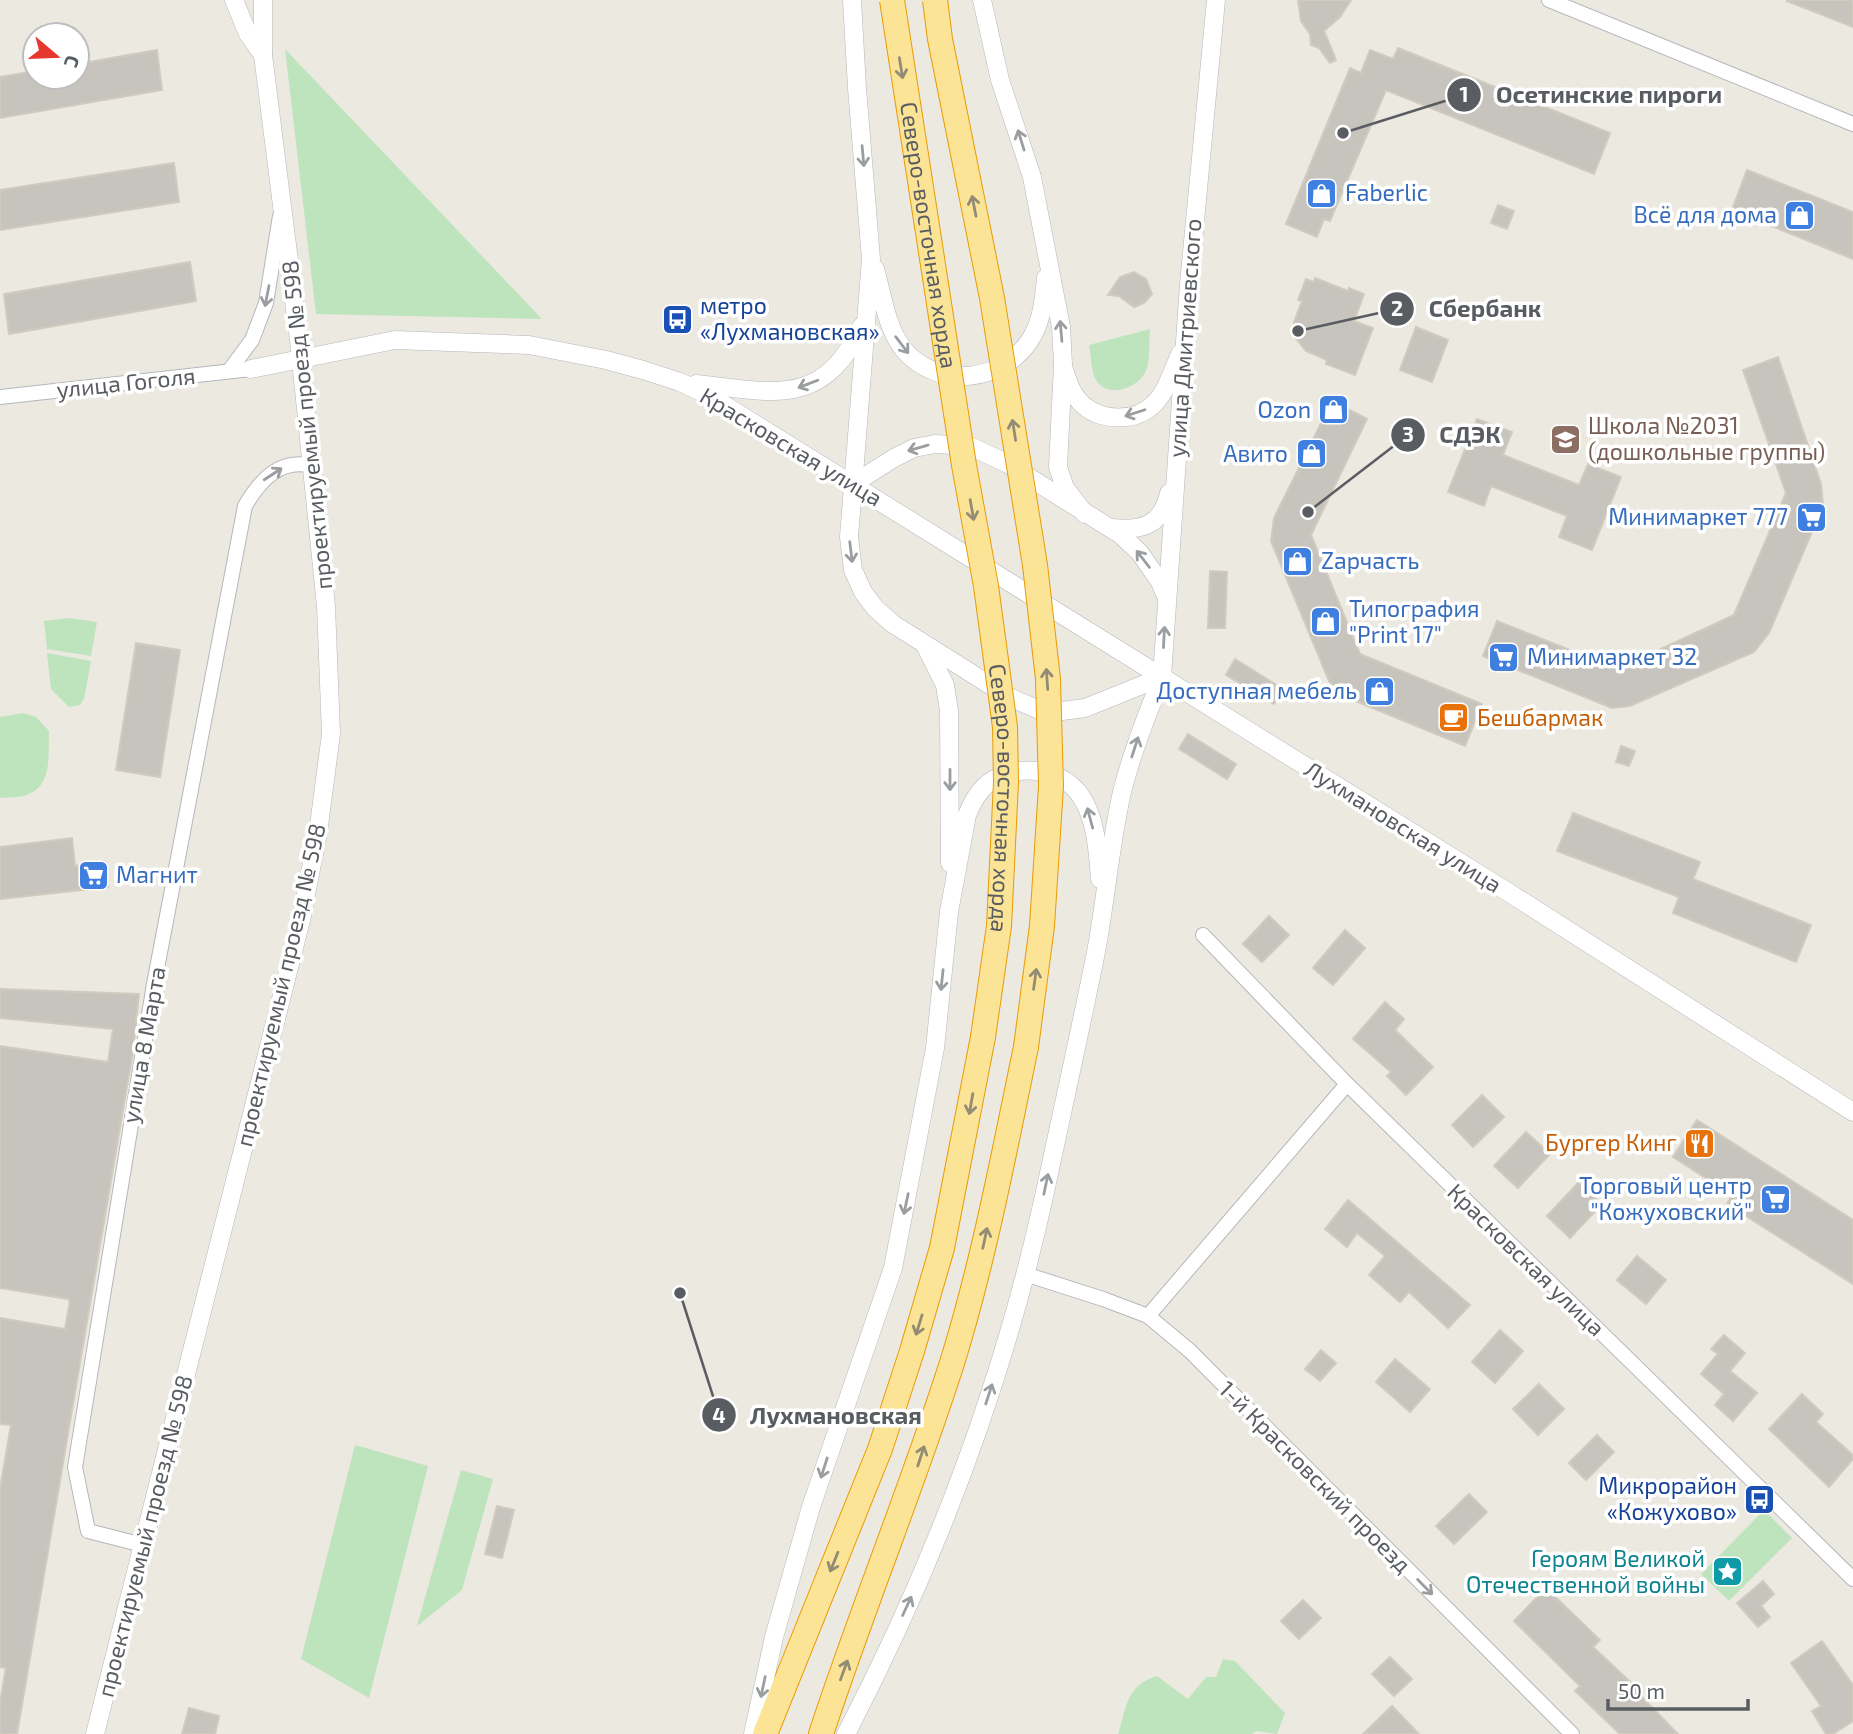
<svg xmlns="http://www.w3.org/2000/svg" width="1853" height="1734" viewBox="0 0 1853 1734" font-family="'Exo 2',sans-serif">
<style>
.green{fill:#bee4bd}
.building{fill:#c7c4be;stroke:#d1cbbf;stroke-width:2}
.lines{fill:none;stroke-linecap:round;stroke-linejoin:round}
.minor-casing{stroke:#b4b7bb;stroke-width:16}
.tertiary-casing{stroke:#b4b7bb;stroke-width:19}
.trunk-casing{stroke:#e99b04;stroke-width:26}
.minor{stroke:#fff;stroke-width:14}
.tertiary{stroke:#fff;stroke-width:18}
.trunk{stroke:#fce497;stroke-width:24}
.trunk-bridge-casing{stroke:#e99b04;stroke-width:26;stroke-linecap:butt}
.trunk-bridge{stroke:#fce497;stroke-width:24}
.oneway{stroke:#928c75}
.oneway2{stroke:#9b9ea1}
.labels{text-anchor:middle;stroke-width:7;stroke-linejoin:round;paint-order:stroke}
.shop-label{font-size:23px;fill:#366cbe;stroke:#fff;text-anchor:end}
.street-label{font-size:23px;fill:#595d62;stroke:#fff}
.transit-label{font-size:23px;fill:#164399;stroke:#fff;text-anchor:start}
.education-label{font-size:23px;fill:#785e54;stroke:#fff;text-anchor:start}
.food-label{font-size:23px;fill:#c56008;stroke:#fff;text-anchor:start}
.culture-label{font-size:23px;fill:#0d838f;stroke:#fff;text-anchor:end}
.leader{fill:none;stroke:#595d62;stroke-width:2.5}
.callout-dot{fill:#595d62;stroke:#fff;stroke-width:2.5}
.mark-label{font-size:21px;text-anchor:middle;font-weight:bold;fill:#fff}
.callout-label{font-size:24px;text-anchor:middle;font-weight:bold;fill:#595d62;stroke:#fff;stroke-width:7;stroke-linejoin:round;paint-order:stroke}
</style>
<rect width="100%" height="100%" fill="#ece9e1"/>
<g class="green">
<polygon points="285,49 541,318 541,319 316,314"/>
<path d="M1150 329C1149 341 1150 356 1147 368 1141 388 1106 401 1095 378 1091 369 1091 355 1089 345Z"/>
<polygon points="70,618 97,622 91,656 47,649 44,621"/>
<polygon points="47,653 91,661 84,699 80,705 69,707 51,689"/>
<path d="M23 713 36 717 49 731C48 753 53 784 29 794 21 798 8 797 0 798V717Z"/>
<polygon points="355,1445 428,1466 369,1698 301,1659"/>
<polygon points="461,1470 493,1479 462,1590 417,1626"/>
<polygon points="1764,1510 1792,1538 1729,1601 1701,1574"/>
<path d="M1223 1659 1235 1661 1285 1713 1277 1734 1256 1731 1252 1734H1118C1127 1707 1126 1685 1157 1676L1188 1699 1206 1677H1216Z"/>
</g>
<g class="building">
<polygon points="1298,0 1351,0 1340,17 1324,31 1336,60 1330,63 1319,48 1311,45 1310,34 1301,21"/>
<polygon points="1787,0 1853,0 1853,27 1787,1"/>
<polygon points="1398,48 1610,133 1594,174 1386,90 1330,221 1324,219 1317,237 1286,224 1350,68 1361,73 1370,50 1393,59"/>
<polygon points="157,50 162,90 0,118 0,77 35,71 35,77 77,77 77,64"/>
<polygon points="174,163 179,202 0,230 0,190"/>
<polygon points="1747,170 1853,212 1853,259 1732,210"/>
<polygon points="1498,205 1514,211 1507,229 1491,223"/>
<polygon points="190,262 196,301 9,334 4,294"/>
<polygon points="1134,272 1146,279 1152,294 1144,303 1134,307 1119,296 1108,295 1120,277"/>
<polygon points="1315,278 1348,291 1349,288 1364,294 1354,321 1373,328 1355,375 1326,364 1327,360 1306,351 1294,336 1294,322 1302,301 1298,300 1306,279 1314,282"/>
<polygon points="1416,327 1448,340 1432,382 1400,370"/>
<polygon points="1778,357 1821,484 1823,506 1769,633 1754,652 1630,706 1612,708 1483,656 1497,621 1618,669 1734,615 1786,493 1743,370"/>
<polygon points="1332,401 1367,419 1311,535 1360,654 1482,704 1465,746 1343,696 1329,681 1271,541 1274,518"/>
<polygon points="1477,419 1512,432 1503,455 1579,485 1588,464 1621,477 1592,550 1559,537 1567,516 1491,486 1484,506 1448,492"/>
<polygon points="1210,571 1227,572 1225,628 1208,628"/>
<polygon points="136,643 180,650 160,777 116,770"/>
<polygon points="1235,659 1283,689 1274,704 1226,675"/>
<polygon points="1188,734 1236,764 1227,779 1179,749"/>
<polygon points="1621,746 1635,751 1629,766 1616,762"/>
<polygon points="1573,813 1700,862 1693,879 1811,925 1796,962 1673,913 1679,897 1557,851"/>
<polygon points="72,838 75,866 105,862 108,887 0,899 0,847"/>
<polygon points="1269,916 1289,935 1262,962 1243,944"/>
<polygon points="1345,930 1365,948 1333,985 1313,968"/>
<polygon points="0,989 139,994 133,1051 17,1734 0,1734 0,1702 6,1668 0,1667 0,1489 11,1425 0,1424 0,1318 65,1329 70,1301 68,1299 0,1288 0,1046 108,1062 113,1029 0,1018"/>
<polygon points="1385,1002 1404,1019 1395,1030 1433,1067 1406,1095 1387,1076 1391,1072 1353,1039"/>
<polygon points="1482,1095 1504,1117 1473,1147 1452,1125"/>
<polygon points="1697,1120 1853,1220 1853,1284 1727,1204 1732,1195 1673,1157"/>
<polygon points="1526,1132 1550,1154 1518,1188 1494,1166"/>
<polygon points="1579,1182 1602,1204 1570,1238 1547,1216"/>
<polygon points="1348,1200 1470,1305 1448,1328 1409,1292 1400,1302 1369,1275 1385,1256 1357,1233 1347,1247 1325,1229"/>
<polygon points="1637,1256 1666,1280 1646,1304 1617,1280"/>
<polygon points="1500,1330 1523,1351 1495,1383 1472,1362"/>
<polygon points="1724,1335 1745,1353 1730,1371 1757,1393 1733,1421 1715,1405 1724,1394 1701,1374 1718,1354 1711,1349"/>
<polygon points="1321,1350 1336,1363 1320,1381 1305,1369"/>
<polygon points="1395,1359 1430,1389 1410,1412 1376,1382"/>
<polygon points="1539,1384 1564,1409 1538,1435 1513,1409"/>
<polygon points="1802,1394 1823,1414 1816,1422 1853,1455 1853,1459 1829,1487 1769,1429"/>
<polygon points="1597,1435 1614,1452 1586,1480 1569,1463"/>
<polygon points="1469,1494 1487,1512 1454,1544 1436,1526"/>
<polygon points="497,1506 514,1510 502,1558 485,1554"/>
<polygon points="1763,1581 1774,1594 1761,1606 1770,1617 1758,1627 1737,1603"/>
<polygon points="1546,1588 1600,1640 1593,1647 1638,1689 1636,1691 1678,1734 1620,1734 1575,1691 1580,1686 1514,1621"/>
<polygon points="1303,1600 1321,1618 1299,1639 1281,1621"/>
<polygon points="1822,1641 1853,1685 1853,1721 1833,1734 1826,1734 1812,1711 1821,1706 1791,1663"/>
<polygon points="1390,1657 1412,1679 1394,1696 1372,1674"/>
<polygon points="1392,1706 1419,1734 1363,1734"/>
<polygon points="189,1708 219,1716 215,1734 182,1734"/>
</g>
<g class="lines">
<defs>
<g id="minor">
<polyline points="1549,0 1853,124"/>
<polyline points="229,371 252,340 266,303 280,216"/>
<polyline points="0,397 251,369"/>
<polyline points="1203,935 1347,1084 1853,1579"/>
<polyline points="1025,1274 1103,1299 1148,1316 1190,1351 1572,1734"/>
<polyline points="1148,1316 1347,1084"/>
<path d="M143 1545 88 1531 75 1467 154 984 245 506C260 480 280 458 312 466"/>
</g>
<g id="tertiary">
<polyline points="234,0 248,34 263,55"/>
<polyline points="852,0 857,88 871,259 849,537 853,570 863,592 875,608 893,624 1009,697 1037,709 1062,711 1085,708 1162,677"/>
<polyline points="982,0 1000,80 1032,177 1061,327 1063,364 1058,467 1065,488 1085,514"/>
<path d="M875 269C883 296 886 328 904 350 938 390 1003 382 1030 340 1042 322 1044 299 1046 278"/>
<polyline points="251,369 395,340 529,345 606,360 643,370 680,382 710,396 1511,894 1853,1112"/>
<path d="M1065 372C1068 383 1072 394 1080 402 1099 422 1136 423 1155 403 1167 390 1173 370 1180 354"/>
<path d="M696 384C774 392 822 409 862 326"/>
<polyline points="853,484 894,458 914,448 935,444 970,446 1008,464 1121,535 1140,553 1160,582 1165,594"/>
<path d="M1112 528C1141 531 1162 526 1169 493"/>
<polyline points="926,647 945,685 949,711 950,863"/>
<polyline points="95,1734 301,920 318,833 331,734 326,606 299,340 263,55 263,0"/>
<path d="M753 1734 774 1637 811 1507 893 1268 935 1048 949 912 967 815C971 805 976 795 984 787 1010 763 1059 765 1080 795 1096 817 1098 852 1100 879"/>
<path d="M846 1734C935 1563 1004 1380 1045 1192 1062 1112 1080 1032 1096 952 1106 899 1110 845 1122 792 1132 752 1147 715 1162 677L1189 284 1216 0"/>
</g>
<g id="trunk">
<polyline points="765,1734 880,1449 912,1351 942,1248 983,1037"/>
<path d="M821 1734C862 1609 912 1488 952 1363 984 1260 1004 1153 1026 1047"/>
</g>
</defs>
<use href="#minor" class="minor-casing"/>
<use href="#tertiary" class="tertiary-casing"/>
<use href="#trunk" class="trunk-casing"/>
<use href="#minor" class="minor"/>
<use href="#tertiary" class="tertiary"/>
<use href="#trunk" class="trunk"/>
<defs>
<g id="trunk-bridge">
<path id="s1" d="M892 0 964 465 986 586 1005 727 1006 782 999 926 983 1037"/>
<polyline points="935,0 940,39 992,298 1035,565 1048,679 1051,786 1042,926 1026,1047"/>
</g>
</defs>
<use href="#trunk-bridge" class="trunk-bridge-casing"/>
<use href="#trunk-bridge" class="trunk-bridge"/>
</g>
<defs><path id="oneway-shaft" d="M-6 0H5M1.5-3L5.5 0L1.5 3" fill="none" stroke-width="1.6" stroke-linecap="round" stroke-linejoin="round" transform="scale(1.75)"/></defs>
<g class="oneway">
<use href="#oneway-shaft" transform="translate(901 68) rotate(81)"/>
<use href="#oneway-shaft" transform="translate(974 206) rotate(-101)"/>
<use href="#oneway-shaft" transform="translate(1014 430) rotate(-99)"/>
<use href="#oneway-shaft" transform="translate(972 510) rotate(80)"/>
<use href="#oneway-shaft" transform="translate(1047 679) rotate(-94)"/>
<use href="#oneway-shaft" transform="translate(1035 979) rotate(-82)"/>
<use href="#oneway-shaft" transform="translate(971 1104) rotate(100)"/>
<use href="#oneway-shaft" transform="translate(985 1238) rotate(-78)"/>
<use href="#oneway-shaft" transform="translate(919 1325) rotate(107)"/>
<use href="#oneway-shaft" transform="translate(921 1456) rotate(-72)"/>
<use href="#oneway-shaft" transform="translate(834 1562) rotate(112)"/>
<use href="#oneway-shaft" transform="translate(844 1670) rotate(-70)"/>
</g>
<g class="oneway2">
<use href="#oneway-shaft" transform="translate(1021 140) rotate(-107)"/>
<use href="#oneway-shaft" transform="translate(863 156) rotate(85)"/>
<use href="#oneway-shaft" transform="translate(267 296) rotate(101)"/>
<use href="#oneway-shaft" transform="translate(1061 331) rotate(-95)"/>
<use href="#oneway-shaft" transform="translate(902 345) rotate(53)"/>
<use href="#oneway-shaft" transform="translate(808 384) rotate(159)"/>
<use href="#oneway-shaft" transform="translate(1135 413) rotate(162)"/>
<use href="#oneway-shaft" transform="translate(918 448) rotate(164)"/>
<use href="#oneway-shaft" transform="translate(273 474) rotate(-33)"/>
<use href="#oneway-shaft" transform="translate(851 552) rotate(83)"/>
<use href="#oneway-shaft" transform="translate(1143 559) rotate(-128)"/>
<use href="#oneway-shaft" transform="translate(1164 637) rotate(-87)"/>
<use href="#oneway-shaft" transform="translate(1135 747) rotate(-72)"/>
<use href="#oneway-shaft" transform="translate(950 780) rotate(90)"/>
<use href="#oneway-shaft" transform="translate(1090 818) rotate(-105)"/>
<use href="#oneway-shaft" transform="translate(942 980) rotate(96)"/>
<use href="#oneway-shaft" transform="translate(1046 1184) rotate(-78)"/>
<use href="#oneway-shaft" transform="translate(906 1204) rotate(102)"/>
<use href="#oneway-shaft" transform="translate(989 1394) rotate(-72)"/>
<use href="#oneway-shaft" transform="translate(824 1468) rotate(108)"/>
<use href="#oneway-shaft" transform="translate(1425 1587) rotate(45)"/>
<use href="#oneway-shaft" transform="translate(907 1606) rotate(-65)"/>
<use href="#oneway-shaft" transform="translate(763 1687) rotate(102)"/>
</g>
<defs>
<symbol id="shop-square" viewBox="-11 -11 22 22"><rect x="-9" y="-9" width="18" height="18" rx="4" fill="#3f7fe0" stroke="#fff"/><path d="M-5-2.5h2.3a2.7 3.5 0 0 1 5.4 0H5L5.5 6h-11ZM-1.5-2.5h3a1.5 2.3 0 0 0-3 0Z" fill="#fff"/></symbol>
<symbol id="bus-square" viewBox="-11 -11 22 22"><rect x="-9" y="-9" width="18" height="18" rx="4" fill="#1a4fb4" stroke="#fff"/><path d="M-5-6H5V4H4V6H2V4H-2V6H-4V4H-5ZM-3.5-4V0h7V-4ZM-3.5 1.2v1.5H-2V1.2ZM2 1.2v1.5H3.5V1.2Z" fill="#fff"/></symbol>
<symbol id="school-square" viewBox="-11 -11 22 22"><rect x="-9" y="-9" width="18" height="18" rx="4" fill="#8d6e63" stroke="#fff"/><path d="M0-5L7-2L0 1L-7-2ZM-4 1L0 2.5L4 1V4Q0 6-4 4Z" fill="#fff"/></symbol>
<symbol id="supermarket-square" viewBox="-11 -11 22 22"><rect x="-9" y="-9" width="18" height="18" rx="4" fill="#3f7fe0" stroke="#fff"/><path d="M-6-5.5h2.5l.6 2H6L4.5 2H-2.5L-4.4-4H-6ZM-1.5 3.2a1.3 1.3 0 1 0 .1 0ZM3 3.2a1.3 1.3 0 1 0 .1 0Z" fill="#fff"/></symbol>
<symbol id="cafe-square" viewBox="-11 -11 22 22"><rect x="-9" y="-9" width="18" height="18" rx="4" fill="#e8710a" stroke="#fff"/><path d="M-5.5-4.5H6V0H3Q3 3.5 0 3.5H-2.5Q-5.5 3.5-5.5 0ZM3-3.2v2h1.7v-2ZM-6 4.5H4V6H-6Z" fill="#fff"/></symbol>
<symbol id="restaurant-square" viewBox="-11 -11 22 22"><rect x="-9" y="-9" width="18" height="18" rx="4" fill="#e8710a" stroke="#fff"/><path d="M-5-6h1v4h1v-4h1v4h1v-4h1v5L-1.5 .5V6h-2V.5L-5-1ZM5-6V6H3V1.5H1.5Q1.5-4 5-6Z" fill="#fff"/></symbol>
<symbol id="sight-square" viewBox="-11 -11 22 22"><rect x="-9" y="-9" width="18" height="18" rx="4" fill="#0f9aa8" stroke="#fff"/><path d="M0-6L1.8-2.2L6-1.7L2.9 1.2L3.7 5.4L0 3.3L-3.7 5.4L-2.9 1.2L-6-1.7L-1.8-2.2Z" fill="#fff"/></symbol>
</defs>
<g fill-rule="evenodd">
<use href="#shop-square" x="1304" y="176" width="35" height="35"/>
<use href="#shop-square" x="1782" y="198" width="35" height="35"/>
<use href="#bus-square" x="660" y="302" width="35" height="35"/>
<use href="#shop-square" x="1316" y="392" width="35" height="35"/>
<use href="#school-square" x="1548" y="422" width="35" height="35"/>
<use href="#shop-square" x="1294" y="436" width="35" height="35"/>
<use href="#supermarket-square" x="1794" y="500" width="35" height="35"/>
<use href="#shop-square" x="1280" y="544" width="35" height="35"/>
<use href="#shop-square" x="1308" y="604" width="35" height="35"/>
<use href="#supermarket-square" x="1486" y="640" width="35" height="35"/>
<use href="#shop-square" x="1362" y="674" width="35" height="35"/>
<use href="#cafe-square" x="1436" y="700" width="35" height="35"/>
<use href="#supermarket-square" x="76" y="858" width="35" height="35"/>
<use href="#restaurant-square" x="1682" y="1126" width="35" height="35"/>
<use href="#supermarket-square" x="1758" y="1182" width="35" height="35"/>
<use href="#bus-square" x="1742" y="1482" width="35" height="35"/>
<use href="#sight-square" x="1710" y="1554" width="35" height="35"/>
</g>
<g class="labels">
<g class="shop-label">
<text x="1345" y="201" text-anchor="start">Faberlic</text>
<text x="1777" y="223">Всё для дома</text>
<text x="1311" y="418">Ozon</text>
<text x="1288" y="462">Авито</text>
<text x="1788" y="525">Минимаркет 777</text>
<text x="1321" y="569" text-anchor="start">Zapчасть</text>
<text x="1349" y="617" text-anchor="start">Типография<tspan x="1349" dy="26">"Print 17"</tspan></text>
<text x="1527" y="665" text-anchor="start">Минимаркет 32</text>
<text x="1357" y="699">Доступная мебель</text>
<text x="116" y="883" text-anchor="start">Магнит</text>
<text x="1752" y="1194">Торговый центр<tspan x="1752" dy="26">"Кожуховский"</tspan></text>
</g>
<g class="street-label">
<text dy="8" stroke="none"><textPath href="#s1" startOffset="238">Северо-восточная хорда</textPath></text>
<text transform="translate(1185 338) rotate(-86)" y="8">улица Дмитриевского</text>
<text transform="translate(126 383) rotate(-6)" y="8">улица Гоголя</text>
<text transform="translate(307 425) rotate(-96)" y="8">проектируемый проезд № 598</text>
<text transform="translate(791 447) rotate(31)" y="8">Красковская улица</text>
<text dy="8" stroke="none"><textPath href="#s1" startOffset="807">Северо-восточная хорда</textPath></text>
<text transform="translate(1403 827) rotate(32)" y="8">Лухмановская улица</text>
<text transform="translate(281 985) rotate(-77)" y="8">проектируемый проезд № 598</text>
<text transform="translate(144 1045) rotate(-80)" y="8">улица 8 Марта</text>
<text transform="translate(1526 1260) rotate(44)" y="8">Красковская улица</text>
<text transform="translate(1315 1477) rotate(45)" y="8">1-й Красковский проезд</text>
<text transform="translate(145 1536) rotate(-76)" y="8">проектируемый проезд № 598</text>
</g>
<g class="transit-label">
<text x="700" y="314">метро<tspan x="700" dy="26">«Лухмановская»</tspan></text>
<text x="1737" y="1494" text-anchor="end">Микрорайон<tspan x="1737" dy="26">«Кожухово»</tspan></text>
</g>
<g class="education-label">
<text x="1588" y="434">Школа №2031<tspan x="1588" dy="26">(дошкольные группы)</tspan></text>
</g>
<g class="food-label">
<text x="1477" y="726">Бешбармак</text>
<text x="1677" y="1151" text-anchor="end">Бургер Кинг</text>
</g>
<g class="culture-label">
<text x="1705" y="1567">Героям Великой<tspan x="1705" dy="26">Отечественной войны</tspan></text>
</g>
</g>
<path class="leader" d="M1343 133L1464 95M1298 331L1397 309M1308 512L1408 435M680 1293L719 1415"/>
<g class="callout-dot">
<circle cx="1343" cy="133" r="7"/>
<circle cx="1298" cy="331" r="7"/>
<circle cx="1308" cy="512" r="7"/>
<circle cx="680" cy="1293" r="7"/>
<circle cx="1464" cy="95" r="18"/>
<circle cx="1397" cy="309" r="18"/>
<circle cx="1408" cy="435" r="18"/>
<circle cx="719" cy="1415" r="18"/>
</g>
<g class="mark-label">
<text x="1464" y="102">1</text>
<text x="1397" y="316">2</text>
<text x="1408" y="442">3</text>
<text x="719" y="1423">4</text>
</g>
<g class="callout-label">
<text x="1609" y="103">Осетинские пироги</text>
<text x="1485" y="317">Сбербанк</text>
<text x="1470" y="443">СДЭК</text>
<text x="836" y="1424">Лухмановская</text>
</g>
<g transform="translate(56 56) rotate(109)"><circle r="33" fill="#ffffff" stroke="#bdbec0" stroke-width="2"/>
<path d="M0-5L12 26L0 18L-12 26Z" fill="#e6372d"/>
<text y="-10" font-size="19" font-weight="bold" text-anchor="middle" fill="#595d62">С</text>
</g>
<path d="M1608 1699v10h140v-10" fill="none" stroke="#595d62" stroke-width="3.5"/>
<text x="1618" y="1699" font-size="21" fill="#595d62" stroke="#ffffff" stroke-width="5" paint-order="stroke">50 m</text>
</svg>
